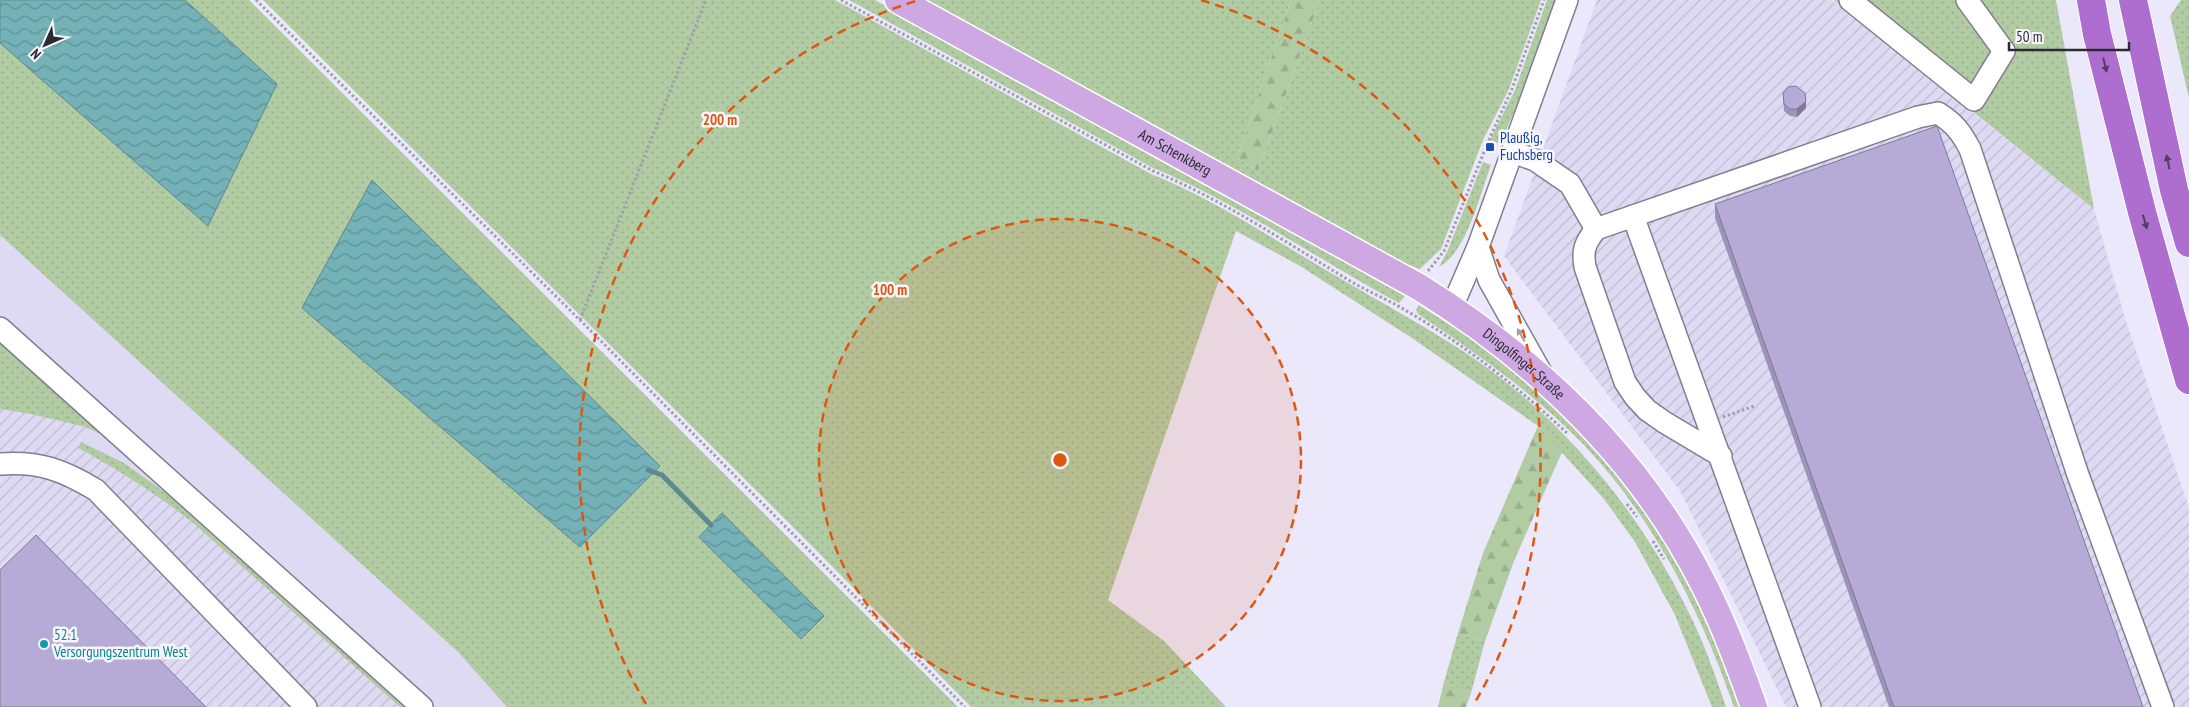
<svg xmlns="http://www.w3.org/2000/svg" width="2189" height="707" viewBox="0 0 2189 707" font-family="'PT Sans Narrow',sans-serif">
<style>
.built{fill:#dedaf4}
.industrial{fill:url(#industrial-furrows)}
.grass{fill:url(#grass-dots)}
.forest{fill:url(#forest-firs)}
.water{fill:url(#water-waves);stroke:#5e898f}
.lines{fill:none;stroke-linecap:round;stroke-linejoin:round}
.stream{stroke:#5e898f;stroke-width:5}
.minor-casing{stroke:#807e8f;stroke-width:24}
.major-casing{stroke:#fff;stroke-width:29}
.highway-casing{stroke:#fff;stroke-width:30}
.path{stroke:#a19fad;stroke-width:3;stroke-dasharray:2.5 2.5;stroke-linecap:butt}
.minor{stroke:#fff;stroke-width:21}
.major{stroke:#cea8e2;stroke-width:26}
.highway{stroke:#ae6ecf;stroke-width:28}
.wall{fill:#9d93b9}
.shaded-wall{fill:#7f7896}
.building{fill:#b6abd7;stroke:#7f7896}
.oneway{fill:#523e61}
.oneway2{fill:#a09fa3}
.ring{fill:none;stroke:#df570e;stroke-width:2.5;stroke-dasharray:9 6}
.transit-dot{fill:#1a4fb4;stroke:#f8f7ff;stroke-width:2}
.culture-dot{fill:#0f9aa8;stroke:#f8f7ff;stroke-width:2}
.labels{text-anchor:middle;stroke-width:5;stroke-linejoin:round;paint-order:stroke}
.transit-label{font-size:15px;fill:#164399;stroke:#f8f7ff;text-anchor:start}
.street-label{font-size:15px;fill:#2b2a32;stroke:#f8f7ff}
.culture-label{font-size:15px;fill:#0d838f;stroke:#f8f7ff;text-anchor:start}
.centre{fill:#df570e;stroke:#f8f7ff;stroke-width:2.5}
.ring-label{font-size:15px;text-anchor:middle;font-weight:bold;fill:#df570e;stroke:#f8f7ff;stroke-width:5;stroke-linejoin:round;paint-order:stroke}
</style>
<defs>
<pattern id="industrial-furrows" width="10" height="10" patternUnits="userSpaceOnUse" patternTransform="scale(1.25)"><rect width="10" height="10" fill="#dedaf4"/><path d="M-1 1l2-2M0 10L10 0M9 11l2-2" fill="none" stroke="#bfbbd2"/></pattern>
<pattern id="grass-dots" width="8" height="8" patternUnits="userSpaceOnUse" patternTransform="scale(1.25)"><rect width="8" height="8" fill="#b1cba3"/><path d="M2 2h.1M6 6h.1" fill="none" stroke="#98ae8d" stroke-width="1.8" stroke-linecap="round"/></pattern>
<pattern id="forest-firs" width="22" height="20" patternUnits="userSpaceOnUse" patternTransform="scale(1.25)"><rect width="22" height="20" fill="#b1cba3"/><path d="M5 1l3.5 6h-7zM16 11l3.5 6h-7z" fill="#98ae8d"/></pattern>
<pattern id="water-waves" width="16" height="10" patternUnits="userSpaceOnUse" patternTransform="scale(1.25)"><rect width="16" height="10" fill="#74b2b7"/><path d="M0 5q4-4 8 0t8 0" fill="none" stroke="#5f9195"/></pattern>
</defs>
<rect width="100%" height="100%" fill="#ebe8fb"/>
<polygon class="built" points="0,235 458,652 507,707 400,707 192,522 160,498 120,470 78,448 86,427 0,351"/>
<g class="industrial">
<polygon points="1597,0 1832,0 2094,209 2125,318 2189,508 2189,707 1786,707 1680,491 1504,256"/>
<polygon points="0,351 86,427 78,448 120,470 160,498 192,522 400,707 0,707"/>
</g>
<g class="grass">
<polygon points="0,0 249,0 958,707 507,707 458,652 0,235"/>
<path d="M263 0H835L1151 174C1219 201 1280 244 1343 280 1384 304 1426 327 1466 353 1561 417 1636 506 1687 609 1703 640 1715 674 1726 707H1712L1675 615 1635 542 1604 499 1538 426 1412 338 1300 266 1236 231 1108 600 1164 641 1226 707H971L806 540Z"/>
<path d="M849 0H875L1208 182 1298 236 1405 296 1399 303C1318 260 1237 202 1153 168Z"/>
<polygon points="913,0 1291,0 1237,158 1258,171 1320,0 1541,0 1509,89 1483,140 1441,249 1420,269 1401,262 1252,186"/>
<polygon points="1547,0 1556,0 1522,93 1500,144 1490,140 1515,90"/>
<polygon points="1834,0 2056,0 2094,209"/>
<polygon points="2181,0 2189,0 2189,98 2170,16"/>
<path d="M1483 162 1491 165C1480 194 1467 252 1439 267L1447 252Z"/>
<path d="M1419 305 1475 341 1526 380 1593 442 1654 520 1694 590 1743 707H1734C1701 612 1654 519 1584 445 1535 394 1476 353 1418 314L1416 310Z"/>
<polygon points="0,332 125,446 86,427 31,414 0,409"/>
<path d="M81 442 124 463 227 537 418 707H400L192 522C156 494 119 470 78 448Z"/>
<polygon points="1458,633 1485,641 1471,693 1444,682"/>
</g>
<g class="forest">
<polygon points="1291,0 1320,0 1258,171 1237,158"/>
<polygon points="1538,426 1562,452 1514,561 1485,641 1458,633 1483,553"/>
<polygon points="1444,682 1471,693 1466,707 1438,707"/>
</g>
<g class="water">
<polygon points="0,0 185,0 277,84 208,226 0,43"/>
<polygon points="372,180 660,466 580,547 302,308"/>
<polygon points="722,513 824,616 801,639 699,537"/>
</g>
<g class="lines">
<polyline class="stream" points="648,470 662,475 711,525"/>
<defs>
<g id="minor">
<polyline points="1850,0 1974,100 2004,51 1967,0"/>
<polyline points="1512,152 1535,160 1570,184 1596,229"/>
<polyline points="1633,216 1810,707"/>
<polyline points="1478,247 1489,280 1543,376"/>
<polyline points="1452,307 1478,247 1567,0"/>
<polyline points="0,328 422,707"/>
<path d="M1721 456 1664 422 1647 410 1635 397 1625 382 1585 267C1582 250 1585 243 1596 229L1918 117 1938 113C1954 123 1961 132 1970 149L2078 475 2163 707"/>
<path d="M0 464C39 461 63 470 96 490L306 707"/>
</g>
<g id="major">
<path id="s1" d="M898 0 1419 287C1538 361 1640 458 1704 585 1724 624 1739 665 1754 707"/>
</g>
<g id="highway">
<polyline points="2091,0 2097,34 2142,212 2189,380"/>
<polyline points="2133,0 2174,190 2189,243"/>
</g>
</defs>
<use href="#minor" class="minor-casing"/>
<use href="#major" class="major-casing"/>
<use href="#highway" class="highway-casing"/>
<g class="path">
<polyline points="256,0 580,320 965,707"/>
<path d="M841 0 1153 171C1219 198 1281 239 1342 276 1362 289 1385 298 1405 310 1464 344 1519 388 1568 434"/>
<polyline points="1428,271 1444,251 1488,142 1512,89 1544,0"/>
<polyline points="580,320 706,0"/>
<polyline points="1723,417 1754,406"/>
<polyline points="1627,504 1637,517"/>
<polyline points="1653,541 1664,559"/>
</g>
<use href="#minor" class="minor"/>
<use href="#major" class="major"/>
<use href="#highway" class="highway"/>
</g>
<g class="wall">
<polygon points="1783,93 1806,108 1797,117 1790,116 1784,111"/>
<polygon points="1715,204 2143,707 1889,707 1715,218"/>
</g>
<polygon class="shaded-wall" points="1806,101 1806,108 1797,117 1797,109"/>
<g class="building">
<polygon points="1796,86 1805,93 1806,101 1797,109 1790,109 1784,104 1783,93 1788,87"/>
<polygon points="1937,126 2143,707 1894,707 1715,204"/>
<polygon points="36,535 206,707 0,707 0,570"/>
</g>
<defs><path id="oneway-solid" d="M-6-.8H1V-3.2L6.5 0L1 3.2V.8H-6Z" transform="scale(1.25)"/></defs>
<g class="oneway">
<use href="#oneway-solid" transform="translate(2105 65) rotate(76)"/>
<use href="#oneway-solid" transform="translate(2168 162) rotate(-102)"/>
<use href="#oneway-solid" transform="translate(2145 222) rotate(74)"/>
</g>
<use class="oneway2" href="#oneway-solid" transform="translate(1521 335) rotate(-120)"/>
<circle cx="1060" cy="460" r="241" fill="#df570e" fill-opacity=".12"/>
<g class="ring">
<circle cx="1060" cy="460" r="241"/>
<path d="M646 704A481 481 0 0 1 919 0M1201 0A481 481 0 0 1 1474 704"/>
</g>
<rect class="transit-dot" x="1485" y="142" width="10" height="10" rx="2.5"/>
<circle class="culture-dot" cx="44" cy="644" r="5"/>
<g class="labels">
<g class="transit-label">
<text x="1500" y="143">Plaußig,<tspan x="1500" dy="17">Fuchsberg</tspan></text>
</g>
<g class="street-label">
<text dy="5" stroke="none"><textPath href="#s1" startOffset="316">Am Schenkberg</textPath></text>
<text dy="5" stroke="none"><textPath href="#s1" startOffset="725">Dingolfinger Straße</textPath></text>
</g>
<g class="culture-label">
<text x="54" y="640">52.1<tspan x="54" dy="17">Versorgungszentrum West</tspan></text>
</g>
</g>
<circle cx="1060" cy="460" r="8" class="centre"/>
<g class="ring-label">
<text x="720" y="125">200 m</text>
<text x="890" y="295">100 m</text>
</g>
<g transform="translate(45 45) rotate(225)" stroke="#f8f7ff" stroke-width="4" paint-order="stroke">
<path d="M0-4L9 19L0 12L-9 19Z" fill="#2b2a32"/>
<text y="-8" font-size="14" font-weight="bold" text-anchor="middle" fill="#2b2a32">N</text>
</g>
<path d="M2009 42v8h120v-8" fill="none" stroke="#2b2a32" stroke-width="2.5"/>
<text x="2016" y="42" font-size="15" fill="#2b2a32" stroke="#f8f7ff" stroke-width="4" paint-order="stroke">50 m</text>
</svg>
